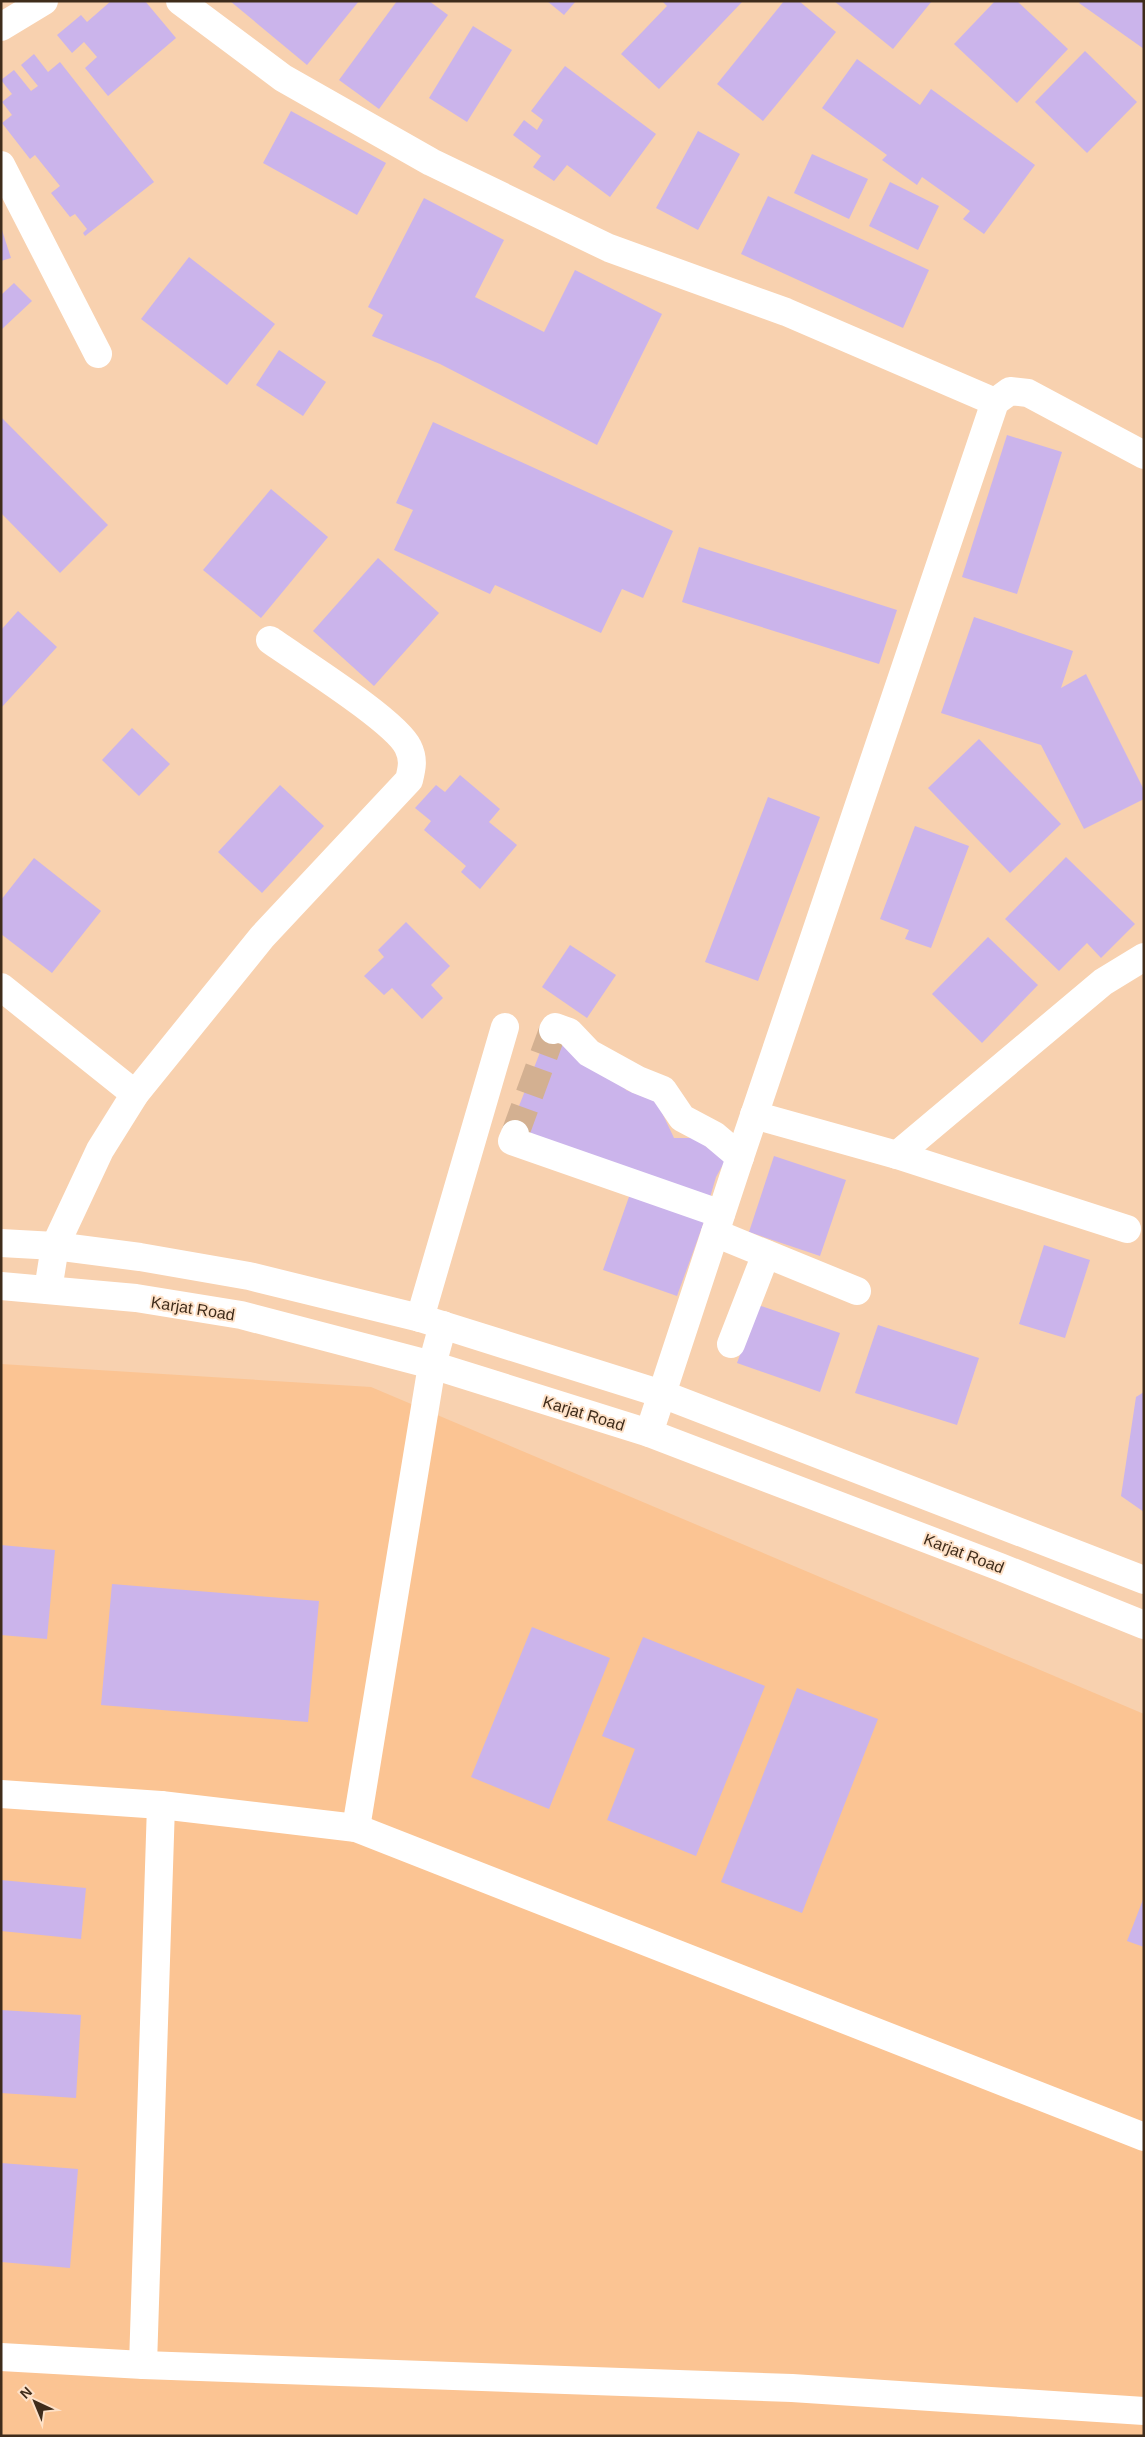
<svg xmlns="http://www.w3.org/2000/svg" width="1145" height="2437" viewBox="0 0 1145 2437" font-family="Arial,sans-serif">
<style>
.built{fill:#fbc493}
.building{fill:#cbb4eb}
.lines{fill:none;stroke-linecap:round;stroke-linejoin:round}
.street-tunnel{stroke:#d3b091;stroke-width:28;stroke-dasharray:28 14;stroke-linecap:butt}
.street{stroke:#fff;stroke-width:28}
.secondary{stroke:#fff;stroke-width:28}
.labels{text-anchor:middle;stroke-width:4;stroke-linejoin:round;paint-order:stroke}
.street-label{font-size:16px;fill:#3f2c1b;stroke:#fee1c7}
</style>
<rect width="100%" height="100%" fill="#f8d1af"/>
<polygon class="built" points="1,1364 371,1387 1144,1714 1144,2436 1,2436"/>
<g class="building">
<polygon points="111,1 145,1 176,38 108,96 85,68 97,57 84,42 72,53 57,35 81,15 87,22"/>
<polygon points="230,1 359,1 307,65"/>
<polygon points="397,1 429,1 448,15 379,109 339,80"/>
<polygon points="547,1 576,1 564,15"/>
<polygon points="662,1 743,1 659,89 621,54 667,6"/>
<polygon points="784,1 799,1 836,32 763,121 717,84"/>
<polygon points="834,1 932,1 893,49"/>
<polygon points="995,1 1017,1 1068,49 1017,103 954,44"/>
<polygon points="1081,1 1144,1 1144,49 1079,3"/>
<polygon points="473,26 512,50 467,122 429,98"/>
<polygon points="1085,51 1137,102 1087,153 1035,102"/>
<polygon points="34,54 48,72 60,62 154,182 85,236 83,233 87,229 75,214 70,217 51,193 60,186 35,155 30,159 2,123 12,115 2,102 12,94 1,80 14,70 31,91 38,86 21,65"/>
<polygon points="857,59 920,105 931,89 1035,165 984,234 963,219 970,211 922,177 917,185 882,160 887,155 822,108"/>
<polygon points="565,66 656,134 610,197 567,165 554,181 533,167 541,156 513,135 524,120 537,130 543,120 531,111"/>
<polygon points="291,111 386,163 357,215 263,163"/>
<polygon points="698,131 740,154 698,230 656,208"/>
<polygon points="812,154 868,179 849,219 794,193"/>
<polygon points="890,182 939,206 918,250 869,226"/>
<polygon points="768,196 929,270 903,328 741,254"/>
<polygon points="424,198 504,240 475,297 544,332 575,270 662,314 597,445 440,364 372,336 383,315 368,307"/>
<polygon points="1,227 11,258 1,261"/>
<polygon points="189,257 275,324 227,385 141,319"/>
<polygon points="14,283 32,301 1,330 1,295"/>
<polygon points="279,350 326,382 303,416 256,385"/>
<polygon points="1,417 108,525 60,573 1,513"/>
<polygon points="433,422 673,531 643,598 622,589 601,633 495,585 490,594 394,550 413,510 396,503"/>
<polygon points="1007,435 1062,452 1017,594 962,577"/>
<polygon points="271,489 328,537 261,618 203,570"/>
<polygon points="699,547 897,610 879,664 682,602"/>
<polygon points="378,558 439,613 374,686 313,631"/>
<polygon points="18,611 57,647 1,708 1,630"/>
<polygon points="974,617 1073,651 1061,688 1086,674 1144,790 1144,799 1084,829 1041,745 941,713"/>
<polygon points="132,728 170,764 139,796 102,760"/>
<polygon points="979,739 1061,824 1010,873 928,788"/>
<polygon points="460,775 500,809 489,822 517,845 480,889 461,872 466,866 424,830 431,821 415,808 436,785 445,792"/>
<polygon points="280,785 324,826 262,893 218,852"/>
<polygon points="768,797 820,817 758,981 705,962"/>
<polygon points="915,826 969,846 931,948 905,939 909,930 880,919"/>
<polygon points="1066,857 1135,924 1101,958 1087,943 1059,971 1005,919"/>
<polygon points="34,858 101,911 52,973 1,934 1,900"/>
<polygon points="406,922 450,966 431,985 443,998 422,1019 392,988 384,995 364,976 384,957 378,950"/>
<polygon points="988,937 1038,985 982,1043 932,994"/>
<polygon points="570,945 616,975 587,1018 542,987"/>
<polygon points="548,1032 620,1077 626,1090 657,1102 674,1138 695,1138 725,1161 716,1177 709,1201 510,1129"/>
<polygon points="774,1156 846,1180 820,1256 749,1232"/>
<polygon points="630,1194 705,1219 677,1296 603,1270"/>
<polygon points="1044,1245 1090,1260 1065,1338 1019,1324"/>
<polygon points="758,1305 840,1333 820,1392 737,1363"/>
<polygon points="878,1325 979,1358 957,1425 855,1393"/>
<polygon points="1144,1392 1144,1512 1121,1496 1136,1397"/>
<polygon points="1,1545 55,1550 47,1639 1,1635"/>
<polygon points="112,1584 319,1601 308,1722 101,1705"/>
<polygon points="532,1627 610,1658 549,1809 471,1777"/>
<polygon points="643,1637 765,1686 696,1856 607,1820 635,1749 602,1736"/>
<polygon points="797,1688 878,1719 802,1913 721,1882"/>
<polygon points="1,1880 86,1888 81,1939 1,1931"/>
<polygon points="1144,1897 1144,1947 1127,1941"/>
<polygon points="1,2010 81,2015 76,2098 1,2093"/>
<polygon points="1,2163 78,2169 70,2268 1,2262"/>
</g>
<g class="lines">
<polyline class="street-tunnel" points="515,1134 553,1030"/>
<g class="street">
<polyline points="180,1 283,78 431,162 609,248 786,312 995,402"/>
<polyline points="1,27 44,1"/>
<polyline points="1,165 98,354"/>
<polyline points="1,987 135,1094"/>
<polyline points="553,1030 555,1027 569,1032 589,1053 638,1080 663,1090 682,1118 714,1135 740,1157"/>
<polyline points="754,1115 897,1155 1127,1229"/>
<polyline points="515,1134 512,1141 721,1214"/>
<polyline points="897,1155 1103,982 1144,957"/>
<polyline points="715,1233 857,1291"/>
<path d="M48 1290 55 1246 100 1150 135 1094 262 937 409 780C412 768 414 759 408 747 396 721 298 660 270 640"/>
<polyline points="420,1318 505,1027"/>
<polyline points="731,1344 766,1254"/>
<polyline points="649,1433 740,1157 995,402 1010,391 1028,393 1144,455"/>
<polyline points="1,1794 161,1805 356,1828 1144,2137"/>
<polyline points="356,1828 432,1365 443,1325"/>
<polyline points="1,2357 143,2365 792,2388 1144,2411"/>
<polyline points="143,2365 161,1805"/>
</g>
<g class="secondary">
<polyline points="1,1243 55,1246 140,1257 249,1276 420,1318 662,1394 1144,1580"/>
<polyline points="1,1286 136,1298 241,1315 432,1365 649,1433 1000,1567 1144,1625"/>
</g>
</g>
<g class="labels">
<g class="street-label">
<text transform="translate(193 1308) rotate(9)" y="6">Karjat Road</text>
<text transform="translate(584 1413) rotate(17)" y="6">Karjat Road</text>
<text transform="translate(964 1553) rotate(21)" y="6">Karjat Road</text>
</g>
</g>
<rect width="1145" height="2437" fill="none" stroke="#3f2c1b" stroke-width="5"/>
<g transform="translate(35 2402) rotate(316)" stroke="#fee1c7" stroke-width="4" paint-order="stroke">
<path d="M0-4L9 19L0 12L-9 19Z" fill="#3f2c1b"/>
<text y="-8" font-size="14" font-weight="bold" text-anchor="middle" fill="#3f2c1b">N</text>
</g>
</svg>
